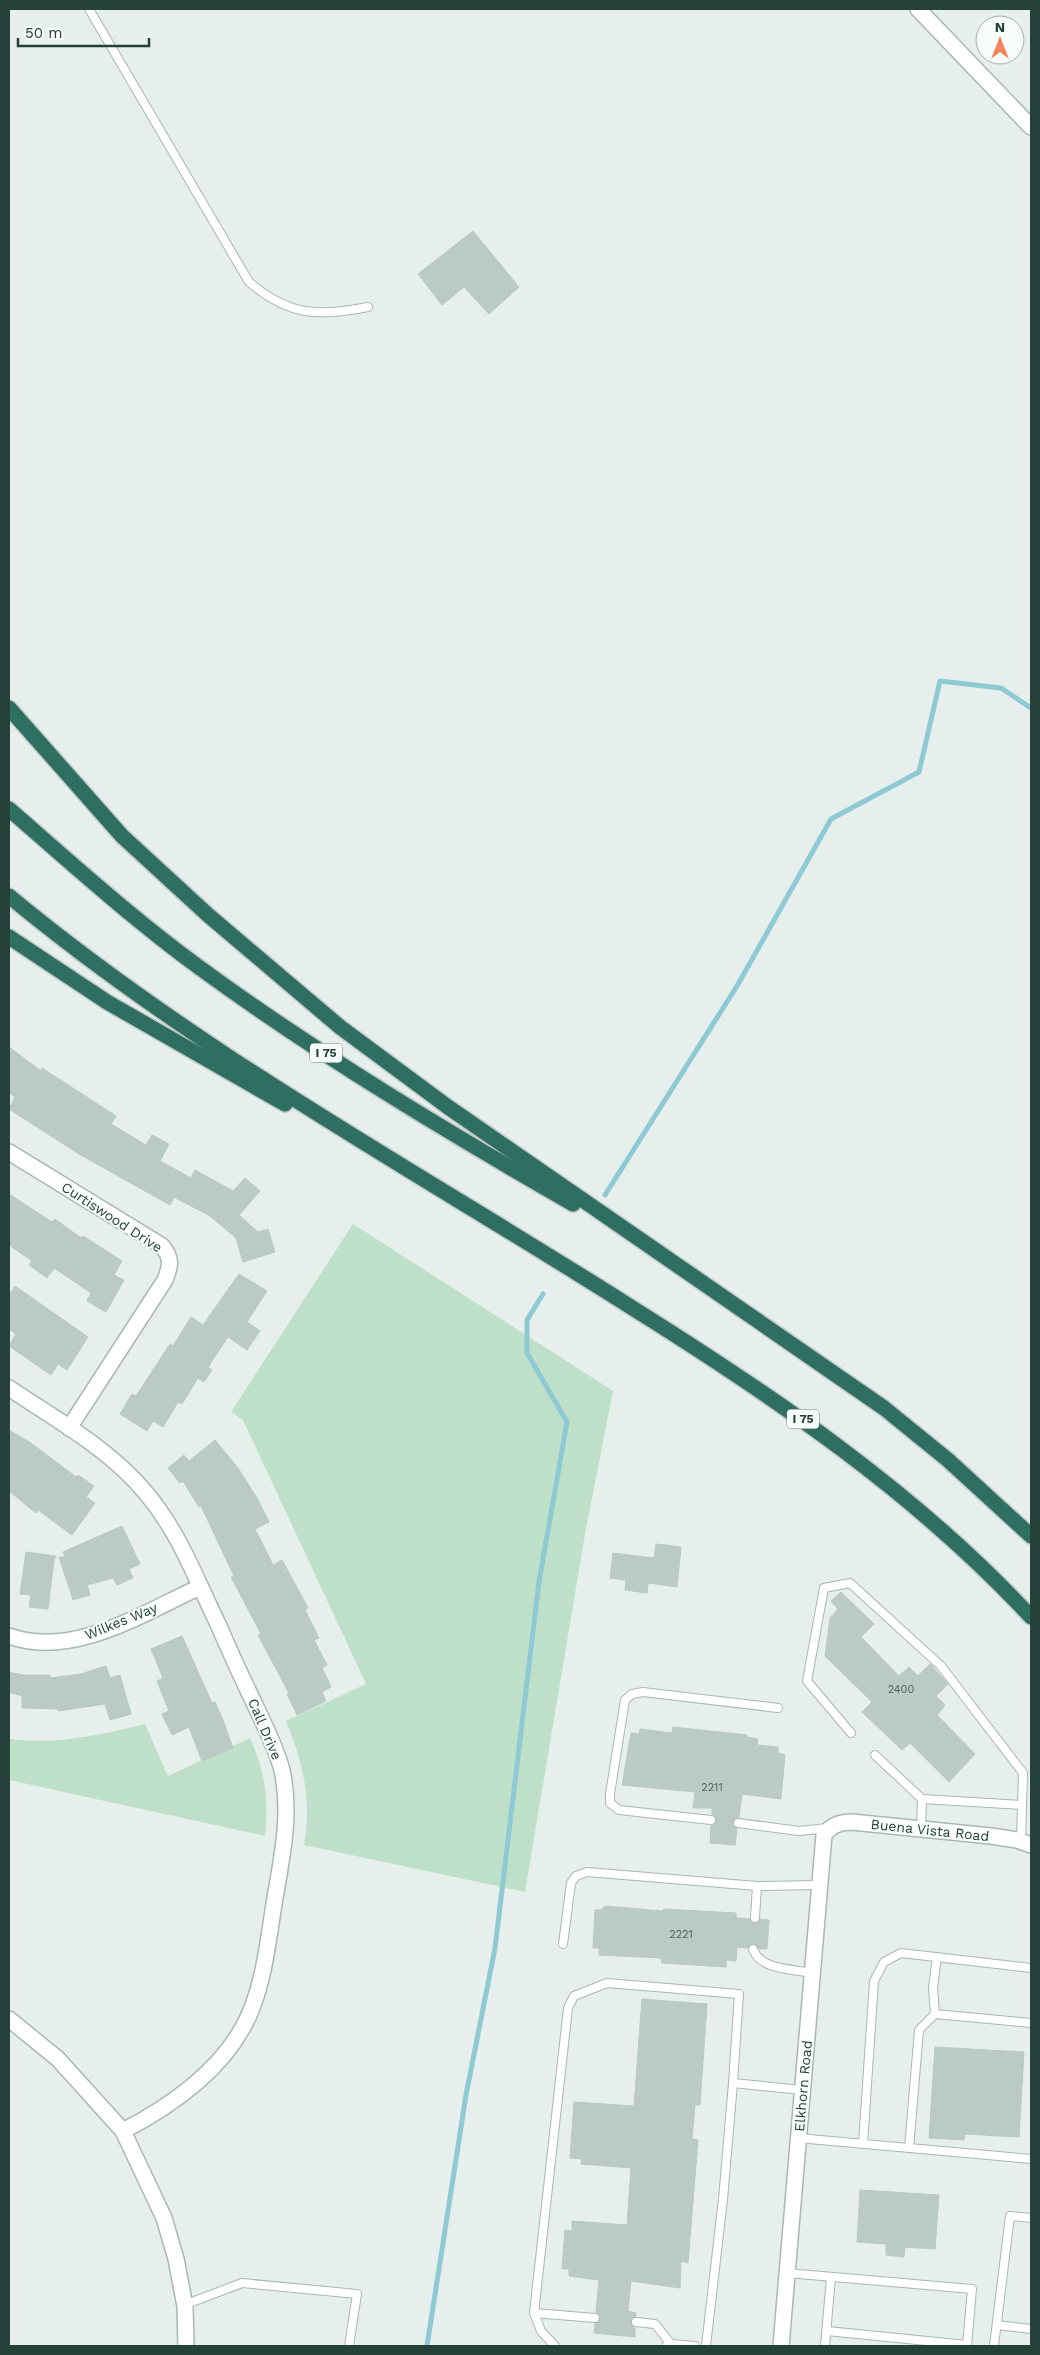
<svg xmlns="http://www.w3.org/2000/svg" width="1040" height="2355" viewBox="0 0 1040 2355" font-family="'Work Sans',sans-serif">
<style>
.green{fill:#bfe0c8}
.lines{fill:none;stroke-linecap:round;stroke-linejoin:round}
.stream{stroke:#8ec9d4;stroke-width:5}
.building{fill:#bbcac4;stroke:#b8c9c2}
.lane-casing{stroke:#a8b8b2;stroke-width:10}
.street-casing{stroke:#a8b8b2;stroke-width:18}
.highway-casing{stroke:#c2cac8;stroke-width:18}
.lane{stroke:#fff;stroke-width:8}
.street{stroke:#fff;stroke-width:15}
.highway{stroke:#2f6f62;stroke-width:15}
.labels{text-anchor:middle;stroke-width:4;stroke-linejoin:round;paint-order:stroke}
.number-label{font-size:11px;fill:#4a645c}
.shield{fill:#f7fbf9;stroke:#637a73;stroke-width:1}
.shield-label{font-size:12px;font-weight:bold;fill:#24423a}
.street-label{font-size:14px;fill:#24423a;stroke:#f7fbf9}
</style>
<rect width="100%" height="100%" fill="#e6efeb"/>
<g class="green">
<path d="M353 1224 613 1391 585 1534 525 1892 304 1845C312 1802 303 1761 286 1721L366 1684 243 1420 231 1412Z"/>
<path d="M145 1724 168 1776 250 1738C265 1770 269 1801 265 1836L9 1780V1739C55 1745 100 1735 145 1724Z"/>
</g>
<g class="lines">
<g class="stream">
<polyline points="605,1195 737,986 831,819 919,772 940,681 1001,688 1031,708"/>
<polyline points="427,2346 466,2095 495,1948 539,1582 567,1422 527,1353 527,1320 543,1294"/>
</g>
</g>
<g class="building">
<polygon points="473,231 519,287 489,314 464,287 442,305 418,274"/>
<polygon points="9,1047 41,1071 42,1068 116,1116 111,1124 146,1145 152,1135 169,1144 160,1161 191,1178 195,1170 233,1191 245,1178 260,1191 239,1215 258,1232 268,1229 275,1252 243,1262 236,1238 210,1216 174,1197 170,1205 79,1154 9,1109 15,1097 9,1093"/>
<polygon points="9,1194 52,1222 55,1219 81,1238 83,1236 122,1261 114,1275 124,1280 106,1312 87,1301 91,1293 54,1268 47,1278 29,1265 32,1261 9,1245"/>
<polygon points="239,1274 267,1291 247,1322 260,1331 247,1350 228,1337 208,1367 212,1370 204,1382 198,1378 182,1404 178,1402 163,1427 153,1421 147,1431 120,1414 132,1394 136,1396 170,1344 173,1346 191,1317 203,1325"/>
<polygon points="15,1286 88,1337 67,1370 58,1364 51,1375 9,1346 16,1334 9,1329 9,1296"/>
<polygon points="9,1430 31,1443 76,1477 78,1475 94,1486 86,1497 95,1503 72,1535 38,1510 36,1513 9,1491"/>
<polygon points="215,1440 238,1468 257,1498 269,1522 255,1529 273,1565 282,1560 308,1608 305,1610 319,1638 314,1640 327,1665 322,1668 331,1687 322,1692 326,1701 297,1715 287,1694 289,1693 258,1635 261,1634 231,1577 234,1576 201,1506 199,1507 183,1481 180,1483 168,1468 184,1455 189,1461"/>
<polygon points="122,1526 140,1564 129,1569 133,1578 117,1585 113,1578 87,1585 90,1595 73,1600 59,1557 65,1557 63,1552"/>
<polygon points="656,1544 681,1547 677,1587 648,1583 647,1593 625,1590 626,1580 610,1578 613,1553 654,1558"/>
<polygon points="26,1552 56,1556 54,1560 48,1609 29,1607 31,1595 20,1594"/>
<polygon points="841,1592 874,1624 861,1637 899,1676 909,1667 918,1676 930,1664 948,1684 936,1696 945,1705 937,1715 975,1754 949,1782 910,1743 902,1750 862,1712 872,1702 825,1656 830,1618 838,1609 831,1601"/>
<polygon points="182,1636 212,1703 215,1702 223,1720 233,1748 202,1761 189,1727 172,1735 162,1714 169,1711 157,1681 163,1678 151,1649"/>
<polygon points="106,1666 110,1678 120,1675 131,1714 110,1720 105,1704 58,1711 58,1709 22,1708 22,1696 9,1692 9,1672 23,1675 50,1675 50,1678 81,1674"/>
<polygon points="673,1727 747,1735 747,1737 758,1739 757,1745 778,1747 778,1753 785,1755 781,1799 742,1794 739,1817 733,1822 737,1829 735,1845 710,1843 711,1826 716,1823 716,1818 712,1814 712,1808 693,1808 695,1792 622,1785 631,1733 639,1734 640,1729 672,1733"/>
<polygon points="605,1906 662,1911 664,1909 736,1913 736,1918 750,1919 754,1924 760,1919 769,1920 767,1949 759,1949 754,1943 748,1948 737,1947 736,1961 726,1960 726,1967 662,1963 661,1958 599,1955 599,1948 593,1948 595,1910 601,1910"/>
<polygon points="642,1999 707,2004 700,2105 695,2105 692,2139 698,2140 688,2263 681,2261 680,2288 631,2281 628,2311 636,2313 636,2316 630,2322 635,2328 635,2337 594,2333 595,2324 600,2319 596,2312 599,2280 569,2276 569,2269 562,2269 565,2230 572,2231 572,2221 627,2225 631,2168 581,2164 582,2159 570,2158 574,2102 634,2106"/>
<polygon points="935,2047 1024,2052 1019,2137 965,2134 964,2140 929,2138"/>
<polygon points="860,2190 939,2195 935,2249 905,2247 904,2257 886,2255 886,2244 857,2242"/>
</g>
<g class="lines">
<defs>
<g id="lane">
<path d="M89 9 249 282C289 316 319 317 368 307"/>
<polyline points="851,1733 807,1681 824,1588 850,1583 941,1666 1023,1773 1021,1842"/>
<polyline points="875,1755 922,1799 921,1829"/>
<polyline points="922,1799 1022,1805"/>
<polyline points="711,1820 619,1810 610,1803 610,1794 625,1700 632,1694 643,1692 778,1708"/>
<polyline points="738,1823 799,1831 828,1828"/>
<polyline points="755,1918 757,1886 819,1885"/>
<polyline points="563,1944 571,1883 576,1876 587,1872 757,1886"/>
<path d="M753 1949C760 1970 792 1969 812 1973"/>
<polyline points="937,1957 933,1988 935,2014 1031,2023"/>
<polyline points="798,2138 1031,2159"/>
<polyline points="863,2144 874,1981 884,1962 901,1953 1031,1968"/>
<polyline points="909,2148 919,2030 935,2014"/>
<polyline points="787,2273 972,2289 967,2346"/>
<polyline points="184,2305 242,2283 357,2294 349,2346"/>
<polyline points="534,2313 595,2318"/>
<polyline points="636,2322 655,2324 671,2344"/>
<polyline points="997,2325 1031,2329"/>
<polyline points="827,2331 967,2345"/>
<polyline points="555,2346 541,2331 534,2313 568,2008 574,1996 607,1983 739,1994 733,2083"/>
<polyline points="666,2346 671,2344 695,2346"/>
<polyline points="706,2346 723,2199 733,2083 802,2090"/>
<polyline points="825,2346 831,2277"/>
<polyline points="994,2346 1010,2216 1031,2218"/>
</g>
<g id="street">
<polyline points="918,9 1031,127"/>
<path d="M9 1152 162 1246C172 1258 171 1265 165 1280L69 1428"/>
<path d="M9 1388C55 1419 110 1449 146 1493 179 1532 196 1579 218 1624 230 1652 243 1680 256 1707 266 1728 276 1748 282 1770 291 1811 283 1852 276 1892 268 1937 265 1989 242 2029 216 2075 169 2107 123 2131"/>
<path d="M9 1636C73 1659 143 1613 200 1587"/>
<polyline points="9,2019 58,2059 123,2131 164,2218 176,2259 185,2306 186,2346"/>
<path d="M781 2346 824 1835C831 1825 840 1822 852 1822L991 1836 1017 1840 1031 1845"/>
</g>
<g id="highway">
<polyline points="9,708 122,836 208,915 340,1027 448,1107 884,1408 948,1460 1031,1536"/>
<path d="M9 809C71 863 133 919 200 968 319 1055 446 1131 573 1204"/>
<path d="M9 896C202 1056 424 1175 634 1309 776 1398 916 1493 1031 1617"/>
<polyline points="9,937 107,1002 285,1104"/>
</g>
</defs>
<use href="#lane" class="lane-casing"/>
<use href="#street" class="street-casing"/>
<use href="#highway" class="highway-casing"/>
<use href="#lane" class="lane"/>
<use href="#street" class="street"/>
<use href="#highway" class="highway"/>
</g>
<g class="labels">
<g class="number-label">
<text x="901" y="1693">2400</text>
<text x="712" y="1791">2211</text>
<text x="681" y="1938">2221</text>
</g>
<g class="shield">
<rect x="310" y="1043.5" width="32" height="19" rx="4"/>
<rect x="787" y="1409.5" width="32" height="19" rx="4"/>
</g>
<g class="shield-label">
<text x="326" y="1057">I 75</text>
<text x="803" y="1423">I 75</text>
</g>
<g class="street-label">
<text transform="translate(112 1217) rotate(33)" y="5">Curtiswood Drive</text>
<text transform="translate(121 1621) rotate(-22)" y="5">Wilkes Way</text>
<text transform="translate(265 1729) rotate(67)" y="5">Call Drive</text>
<text transform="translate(930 1830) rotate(6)" y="5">Buena Vista Road</text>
<text transform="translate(803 2086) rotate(-85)" y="5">Elkhorn Road</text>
</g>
</g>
<rect width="1040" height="2355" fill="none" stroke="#24423a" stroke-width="20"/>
<g transform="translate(1000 40)"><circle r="24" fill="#f7fbf9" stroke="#a3b1ad"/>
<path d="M0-4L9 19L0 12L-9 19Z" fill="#f4845f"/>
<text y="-8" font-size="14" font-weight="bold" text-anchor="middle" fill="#24423a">N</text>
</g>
<path d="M18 38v8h131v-8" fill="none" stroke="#24423a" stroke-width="2.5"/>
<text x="25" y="38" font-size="15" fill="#24423a" stroke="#f7fbf9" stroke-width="4" paint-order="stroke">50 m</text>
</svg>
